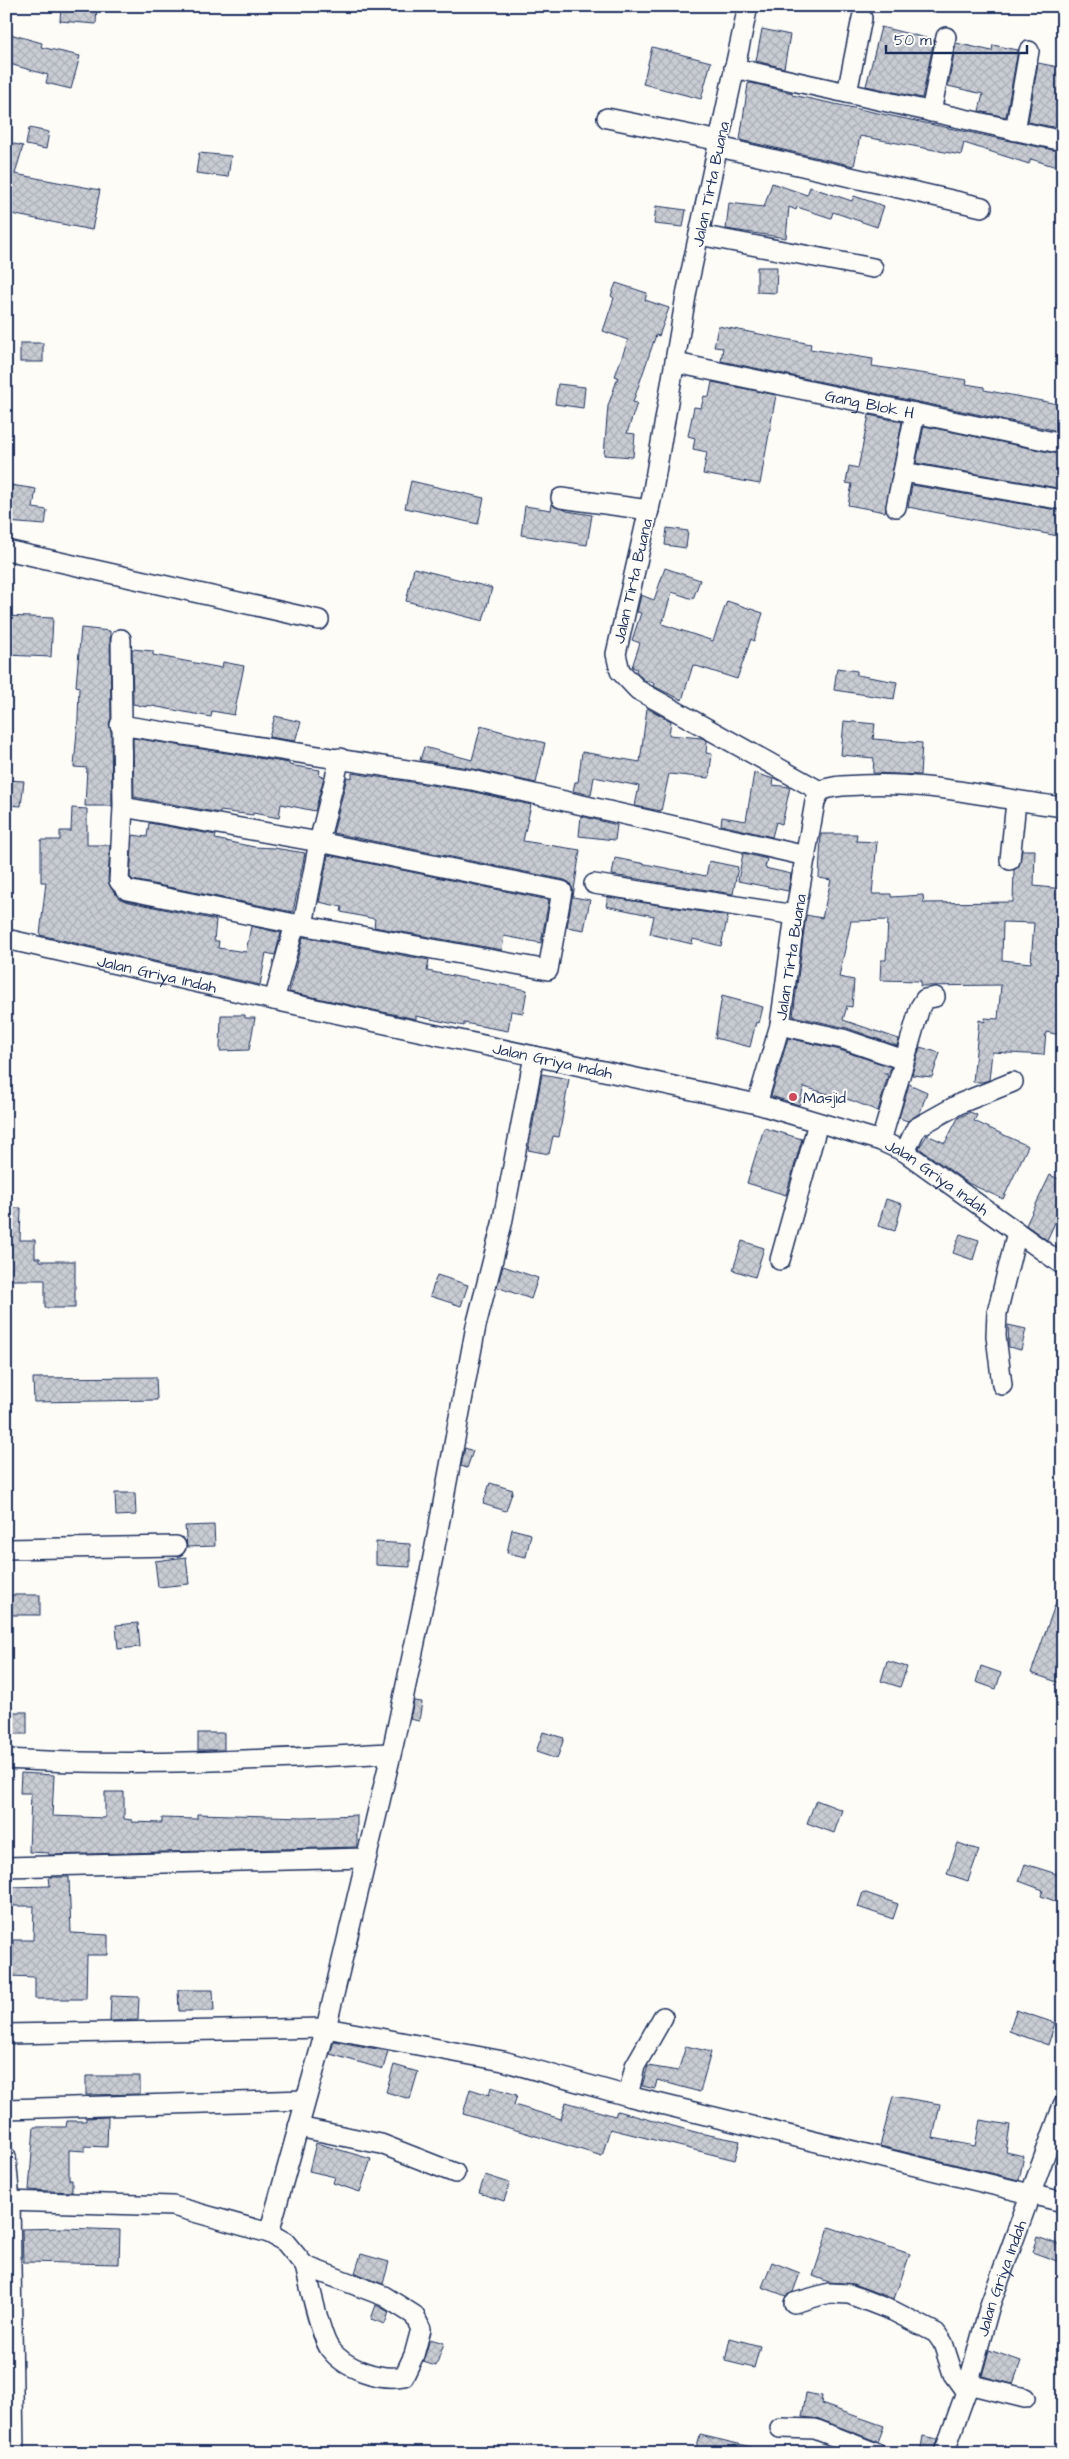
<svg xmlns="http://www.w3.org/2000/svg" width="1069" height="2459" viewBox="0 0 1069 2459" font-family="'Architects Daughter',sans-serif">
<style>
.building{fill:url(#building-cross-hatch);stroke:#1b2f5e;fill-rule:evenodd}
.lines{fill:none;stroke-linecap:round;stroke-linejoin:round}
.minor-casing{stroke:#1b2f5e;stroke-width:22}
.minor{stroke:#fdfcf7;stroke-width:19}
.poi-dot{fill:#d1495b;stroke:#fdfcf7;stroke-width:2}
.labels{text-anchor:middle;stroke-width:4;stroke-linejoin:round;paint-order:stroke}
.street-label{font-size:16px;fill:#1b2f5e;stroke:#fdfcf7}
.poi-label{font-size:16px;fill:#1b2f5e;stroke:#fdfcf7;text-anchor:start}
</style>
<defs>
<pattern id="building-cross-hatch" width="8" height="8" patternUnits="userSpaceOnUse" patternTransform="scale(1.25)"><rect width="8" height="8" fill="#c9ccd3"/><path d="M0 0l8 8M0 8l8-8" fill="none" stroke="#acb0b8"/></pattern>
</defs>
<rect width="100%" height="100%" fill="#fdfcf7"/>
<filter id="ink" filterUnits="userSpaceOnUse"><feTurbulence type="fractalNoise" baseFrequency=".02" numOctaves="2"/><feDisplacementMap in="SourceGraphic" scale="10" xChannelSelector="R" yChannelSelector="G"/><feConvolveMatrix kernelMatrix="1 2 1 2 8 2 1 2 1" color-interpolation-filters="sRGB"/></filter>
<g filter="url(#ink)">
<g class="building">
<polygon points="61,6 97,6 96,24 60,21"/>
<polygon points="881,27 934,40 922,98 866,86"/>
<polygon points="762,29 790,35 784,68 756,61"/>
<polygon points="10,34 42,43 41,47 80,56 71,89 46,83 48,75 6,63 6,46"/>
<polygon points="956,43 992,51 993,45 1018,50 1006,117 979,111 983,94 948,86"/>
<polygon points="652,47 711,62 701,99 643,84"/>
<polygon points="1038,63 1063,68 1063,129 1028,122"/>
<polygon points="751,83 792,93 792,95 1063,152 1063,169 1031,159 1029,164 964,143 961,155 860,136 854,166 740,140 748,84"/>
<polygon points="29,128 49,132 46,149 26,145"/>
<polygon points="6,142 23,146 15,174 100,190 92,230 6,213"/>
<polygon points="199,153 231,156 228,177 196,173"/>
<polygon points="772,183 807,195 810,187 852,201 854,196 884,206 877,227 833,212 831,218 797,207 796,210 789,207 786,238 726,229 729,203 764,207"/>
<polygon points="656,206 686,210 683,227 654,224"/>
<polygon points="757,267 777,267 776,293 757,292"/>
<polygon points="616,283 647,293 645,300 669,308 659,336 656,335 633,402 637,403 627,433 635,434 633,457 604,455 608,406 618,377 615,376 628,340 603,331 614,298 611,296"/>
<polygon points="718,326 811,344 810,349 873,359 872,366 967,380 966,384 984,387 984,390 1063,405 1063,432 721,361 723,348 714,347"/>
<rect x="20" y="343" width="23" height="19"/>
<polygon points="712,382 776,395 760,484 703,474 707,452 693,449 695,438 688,436 694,407 701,408 704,396 709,397"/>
<polygon points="558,384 585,387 583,408 555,404"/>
<polygon points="869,415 902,422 885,512 848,505 852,484 846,483 849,466 858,468"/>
<polygon points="924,426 1063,455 1063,489 916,463"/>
<polygon points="411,481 484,498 478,524 405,508"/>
<polygon points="11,485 36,489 33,508 47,510 45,525 6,522"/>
<polygon points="912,485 1063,511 1063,537 908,507"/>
<polygon points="552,504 567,511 592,515 587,545 521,535 525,506 551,510"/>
<polygon points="667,528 688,531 686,548 665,545"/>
<polygon points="414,568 492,588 483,621 406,601"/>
<polygon points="665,568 700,580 693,599 672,592 662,624 713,641 727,601 763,613 754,641 751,639 737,679 693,665 682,700 653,686 654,683 644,680 636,671 637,669 632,667 640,643 632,640 641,613 637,612 641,595 654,600"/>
<polygon points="6,616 53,618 51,657 6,655"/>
<polygon points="81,628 110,631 111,719 109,724 111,731 112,806 85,806 87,768 74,767 78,719 79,687 76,686"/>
<polygon points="132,649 153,651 153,655 222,668 223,662 244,666 234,715 212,711 211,717 147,705 147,707 133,704"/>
<polygon points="837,668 857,671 857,675 897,682 894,699 834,690"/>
<polygon points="647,708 671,721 669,735 702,738 707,741 706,753 712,754 709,778 669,774 661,811 635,806 639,786 594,777 591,795 573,791 575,782 578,782 582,752 640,762"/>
<polygon points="275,716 301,722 295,741 269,737"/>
<polygon points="844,721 875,724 873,739 922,743 920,775 873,773 874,758 841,755"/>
<polygon points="481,726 545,743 536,783 474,769 420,760 424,747 472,760"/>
<polygon points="133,738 289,763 289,765 320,770 319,776 324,777 315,811 281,804 279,818 253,813 253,815 220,811 220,813 134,797"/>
<polygon points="352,773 470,791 531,805 523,841 580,850 573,897 590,900 584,930 567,927 573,892 570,883 565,880 333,833 347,777 352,778"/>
<polygon points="754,773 774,779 773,785 790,787 782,824 776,822 772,837 721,825 722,817 746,821"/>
<polygon points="6,780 24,781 21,806 6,805"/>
<polygon points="72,808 87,809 87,845 110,845 108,881 111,888 119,898 125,901 216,920 214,941 219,941 218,948 246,952 251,926 281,933 275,955 266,953 260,985 40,935 46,882 41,882 41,840 60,840 60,831 71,831"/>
<polygon points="581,816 617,825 615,840 579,836"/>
<polygon points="149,823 216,835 215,839 254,847 274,848 305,853 293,912 133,880 130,877 133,835 147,837"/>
<path d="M821 834H857L856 841 877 842 872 894H891V897L923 895 924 903 1013 902 1014 870 1019 866 1022 850H1035L1034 886 1063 889V1019L1060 1035 1046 1032 1044 1055 992 1052 989 1080 982 1082H973L979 1020 985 1022V1018L998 1019 1001 985 920 986 921 981 880 980 881 960H886L888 920 851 921 839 977 854 980 852 1007 847 1006 843 1020 899 1039 897 1046 847 1028 793 1016 806 915 822 918 831 880 819 878ZM1003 922 1034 923 1031 963 1002 960Z"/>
<polygon points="743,853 767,859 765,868 791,874 788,891 738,881"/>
<polygon points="328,855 549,900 541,943 504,936 502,950 374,927 375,919 341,912 342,907 319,902"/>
<polygon points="615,858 706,876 709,861 738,867 733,894 612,875"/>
<polygon points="608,897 728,916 721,946 693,939 692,944 650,934 654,916 606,906"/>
<polygon points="303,937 429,960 427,971 527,990 523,1013 511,1011 508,1031 464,1023 464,1026 416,1016 416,1019 289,992"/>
<polygon points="722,996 763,1007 759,1023 756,1022 750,1047 715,1038"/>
<polygon points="221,1015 245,1015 245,1018 255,1018 249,1050 220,1051"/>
<polygon points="788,1038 840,1050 891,1067 889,1073 883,1073 888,1075 878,1111 853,1101 804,1087 799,1105 771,1096"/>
<polygon points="920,1047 940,1053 932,1077 912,1075"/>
<polygon points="542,1074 569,1079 559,1137 553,1136 549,1154 528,1150"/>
<polygon points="909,1084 927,1092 920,1113 908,1121 899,1118"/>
<polygon points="970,1112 977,1115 974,1121 1028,1146 1003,1199 968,1183 919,1148 927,1135 945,1143 958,1118"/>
<polygon points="764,1128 802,1139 786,1195 747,1183"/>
<polygon points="1050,1175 1063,1181 1063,1205 1047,1240 1026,1225"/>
<polygon points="886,1199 902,1204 895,1231 878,1226"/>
<polygon points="6,1208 21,1208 20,1240 35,1240 35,1258 40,1258 40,1261 75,1261 75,1308 45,1308 45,1280 6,1280"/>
<polygon points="960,1234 979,1240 973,1260 953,1253"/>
<polygon points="742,1241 764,1248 755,1277 733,1270"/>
<polygon points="503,1266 538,1278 531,1299 497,1287"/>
<polygon points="437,1275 468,1285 461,1306 430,1296"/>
<polygon points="1008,1325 1026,1329 1021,1350 1009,1347"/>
<polygon points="156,1377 157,1400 34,1402 33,1378"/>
<polygon points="465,1448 473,1451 467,1468 461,1466"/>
<polygon points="490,1483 513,1490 506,1511 483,1504"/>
<polygon points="115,1493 135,1493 136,1515 116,1516"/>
<polygon points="214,1525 215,1546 187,1547 185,1526"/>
<polygon points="512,1529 531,1534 526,1557 507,1553"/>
<polygon points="376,1542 410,1544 410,1567 376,1565"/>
<polygon points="186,1557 189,1584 158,1587 155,1561"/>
<polygon points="1060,1591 1063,1592 1063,1684 1031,1673"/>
<rect x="6" y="1595" width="34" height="20"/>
<polygon points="138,1623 140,1647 118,1649 116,1625"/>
<polygon points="887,1661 907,1667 900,1687 881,1681"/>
<polygon points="981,1666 1001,1673 996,1689 976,1682"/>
<polygon points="414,1701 422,1702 419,1721 410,1719"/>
<rect x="6" y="1712" width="21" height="22"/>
<polygon points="543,1732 564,1738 557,1759 536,1752"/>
<rect x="198" y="1733" width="26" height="17"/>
<polygon points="21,1773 54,1775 52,1816 105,1818 105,1792 124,1792 124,1819 132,1820 132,1822 162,1823 162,1818 197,1819 197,1814 304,1817 357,1815 357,1847 49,1855 49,1853 29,1852 31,1793 20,1793"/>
<polygon points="816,1800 842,1810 834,1833 807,1823"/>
<polygon points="958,1843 979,1850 968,1881 947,1874"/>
<polygon points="1025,1864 1063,1876 1063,1904 1041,1896 1043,1890 1019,1881"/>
<polygon points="49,1877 69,1877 71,1933 108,1935 108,1955 87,1955 86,1999 35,1999 35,1977 9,1976 9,1960 13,1961 13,1940 33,1940 34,1906 9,1906 9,1887 50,1886"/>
<polygon points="863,1892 898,1904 893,1919 858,1907"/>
<polygon points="178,1990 213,1990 214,2011 179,2011"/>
<polygon points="111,1996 139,1997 138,2020 110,2021"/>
<polygon points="1016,2010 1055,2023 1048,2045 1009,2031"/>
<polygon points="334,2041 388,2051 383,2069 330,2054"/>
<polygon points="686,2046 711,2052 700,2092 657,2080 655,2089 642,2086 648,2066 678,2071"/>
<polygon points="394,2065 418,2072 410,2099 386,2092"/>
<polygon points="86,2076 140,2076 140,2094 86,2095"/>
<polygon points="491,2087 517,2095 514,2105 561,2119 566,2102 615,2116 617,2111 699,2133 740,2141 735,2160 610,2129 602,2156 463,2114 470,2089 489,2095"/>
<polygon points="893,2096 940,2104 933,2138 975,2146 980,2120 1010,2125 1006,2152 1024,2156 1019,2180 880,2146"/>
<polygon points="108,2117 107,2147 85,2146 85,2151 69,2150 69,2180 72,2180 72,2192 29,2190 34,2127 66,2127 67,2121 86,2121 86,2118"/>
<polygon points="316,2143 371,2159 360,2192 333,2183 335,2177 309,2171"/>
<polygon points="485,2175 510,2183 504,2201 479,2193"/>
<polygon points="829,2227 910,2254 894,2299 853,2284 829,2282 813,2276"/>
<polygon points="64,2228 120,2230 119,2264 23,2262 22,2229"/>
<polygon points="1037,2237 1063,2246 1057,2261 1032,2252"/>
<polygon points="361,2254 389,2262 383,2284 355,2273"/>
<polygon points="772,2262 800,2273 793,2292 786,2296 762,2287"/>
<polygon points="376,2305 389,2312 385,2324 371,2319"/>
<polygon points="730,2338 760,2346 754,2368 725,2361"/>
<polygon points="430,2339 444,2343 436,2366 423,2362"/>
<polygon points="989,2350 1021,2361 1013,2384 982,2376"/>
<polygon points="806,2393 822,2396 821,2404 884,2426 878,2442 819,2419 802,2417"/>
<polygon points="700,2435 751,2447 750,2453 695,2453"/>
<polygon points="923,2436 937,2439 933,2453 920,2453"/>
</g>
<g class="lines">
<defs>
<g id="minor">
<polyline points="748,6 687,290 652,496 616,654 620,671 638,690 820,791 815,802 795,915 780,1025 757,1104"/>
<polyline points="734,68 1063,141"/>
<polyline points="847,93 862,18"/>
<polyline points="931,112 946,37"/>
<polyline points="607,118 720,141"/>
<polyline points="1015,131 1029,51"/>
<polyline points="719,147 982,207"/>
<polyline points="699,235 873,268"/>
<path id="s1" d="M676 363 1063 444"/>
<polyline points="903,472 1063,500"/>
<polyline points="561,498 649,510"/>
<polyline points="896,507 915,413"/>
<polyline points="6,550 319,620"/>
<polyline points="121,639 123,807 119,881 127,890 295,924 548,970 562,891 319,842 123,807"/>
<polyline points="120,725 472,780 806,856"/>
<path d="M820 791C833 785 846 786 861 785 929 781 996 799 1063 807"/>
<polyline points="1010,860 1016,802"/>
<polyline points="594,884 795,915"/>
<polyline points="303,925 319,842 340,758"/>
<path id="s2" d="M6 939 274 1000 757 1104 881 1141 905 1152 1063 1265"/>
<polyline points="274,1000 295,924"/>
<polyline points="780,1025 843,1039 904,1060"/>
<polyline points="881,1141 920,1007 925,999 935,997"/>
<polyline points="905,1152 916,1128 961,1103 1013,1082"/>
<polyline points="780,1260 818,1123"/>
<polyline points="1002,1385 996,1336 997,1313 1017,1232"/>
<polyline points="6,1549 176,1546"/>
<path d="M6 1759C134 1767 262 1760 390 1753"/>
<polyline points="6,1867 366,1858"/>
<polyline points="6,2034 326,2028 503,2061 628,2096 1063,2202"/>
<polyline points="628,2096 635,2066 663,2017"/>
<polyline points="6,2109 305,2100"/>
<polyline points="298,2127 381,2144 455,2173"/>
<polyline points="6,2157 10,2201 14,2453"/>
<polyline points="6,2201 173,2206 269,2233 285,2242 305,2266"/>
<polyline points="269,2233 326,2028 394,1742 433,1557 476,1326 502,1224 534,1056"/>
<path d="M305 2266 384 2296 414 2315 421 2329 414 2355 404 2376C380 2381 345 2369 330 2349 321 2338 309 2283 305 2266Z"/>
<polyline points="794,2303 829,2293 849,2294 893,2311 936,2333 943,2343 953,2374 966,2392"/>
<polyline points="968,2384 1025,2398"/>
<polyline points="780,2428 815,2429 876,2453"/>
<path id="s3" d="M944 2453 966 2392 990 2305 1063 2105"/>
</g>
</defs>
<use href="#minor" class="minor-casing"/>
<use href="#minor" class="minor"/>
</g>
</g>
<circle class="poi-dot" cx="793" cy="1097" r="5"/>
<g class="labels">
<g class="street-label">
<text transform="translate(710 184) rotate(-78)" y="6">Jalan Tirta Buana</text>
<text dy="6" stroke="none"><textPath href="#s1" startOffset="198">Gang Blok H</textPath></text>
<text transform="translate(632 581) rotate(-77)" y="6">Jalan Tirta Buana</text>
<text transform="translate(790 957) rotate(-81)" y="6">Jalan Tirta Buana</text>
<text dy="6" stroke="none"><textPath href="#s2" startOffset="155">Jalan Griya Indah</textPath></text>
<text dy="6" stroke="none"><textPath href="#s2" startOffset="560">Jalan Griya Indah</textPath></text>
<text dy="6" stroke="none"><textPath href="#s2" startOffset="965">Jalan Griya Indah</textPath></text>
<text dy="6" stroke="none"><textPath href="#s3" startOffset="184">Jalan Griya Indah</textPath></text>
</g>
<g class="poi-label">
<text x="803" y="1103">Masjid</text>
</g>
</g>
<rect width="1069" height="2459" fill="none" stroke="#fdfcf7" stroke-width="25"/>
<rect x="12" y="12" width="1044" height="2434" fill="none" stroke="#1b2f5e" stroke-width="2" filter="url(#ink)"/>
<path d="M886 45v8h141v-8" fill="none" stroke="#1b2f5e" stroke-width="2.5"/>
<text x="894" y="45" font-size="15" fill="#1b2f5e" stroke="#fdfcf7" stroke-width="4" paint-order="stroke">50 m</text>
</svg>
